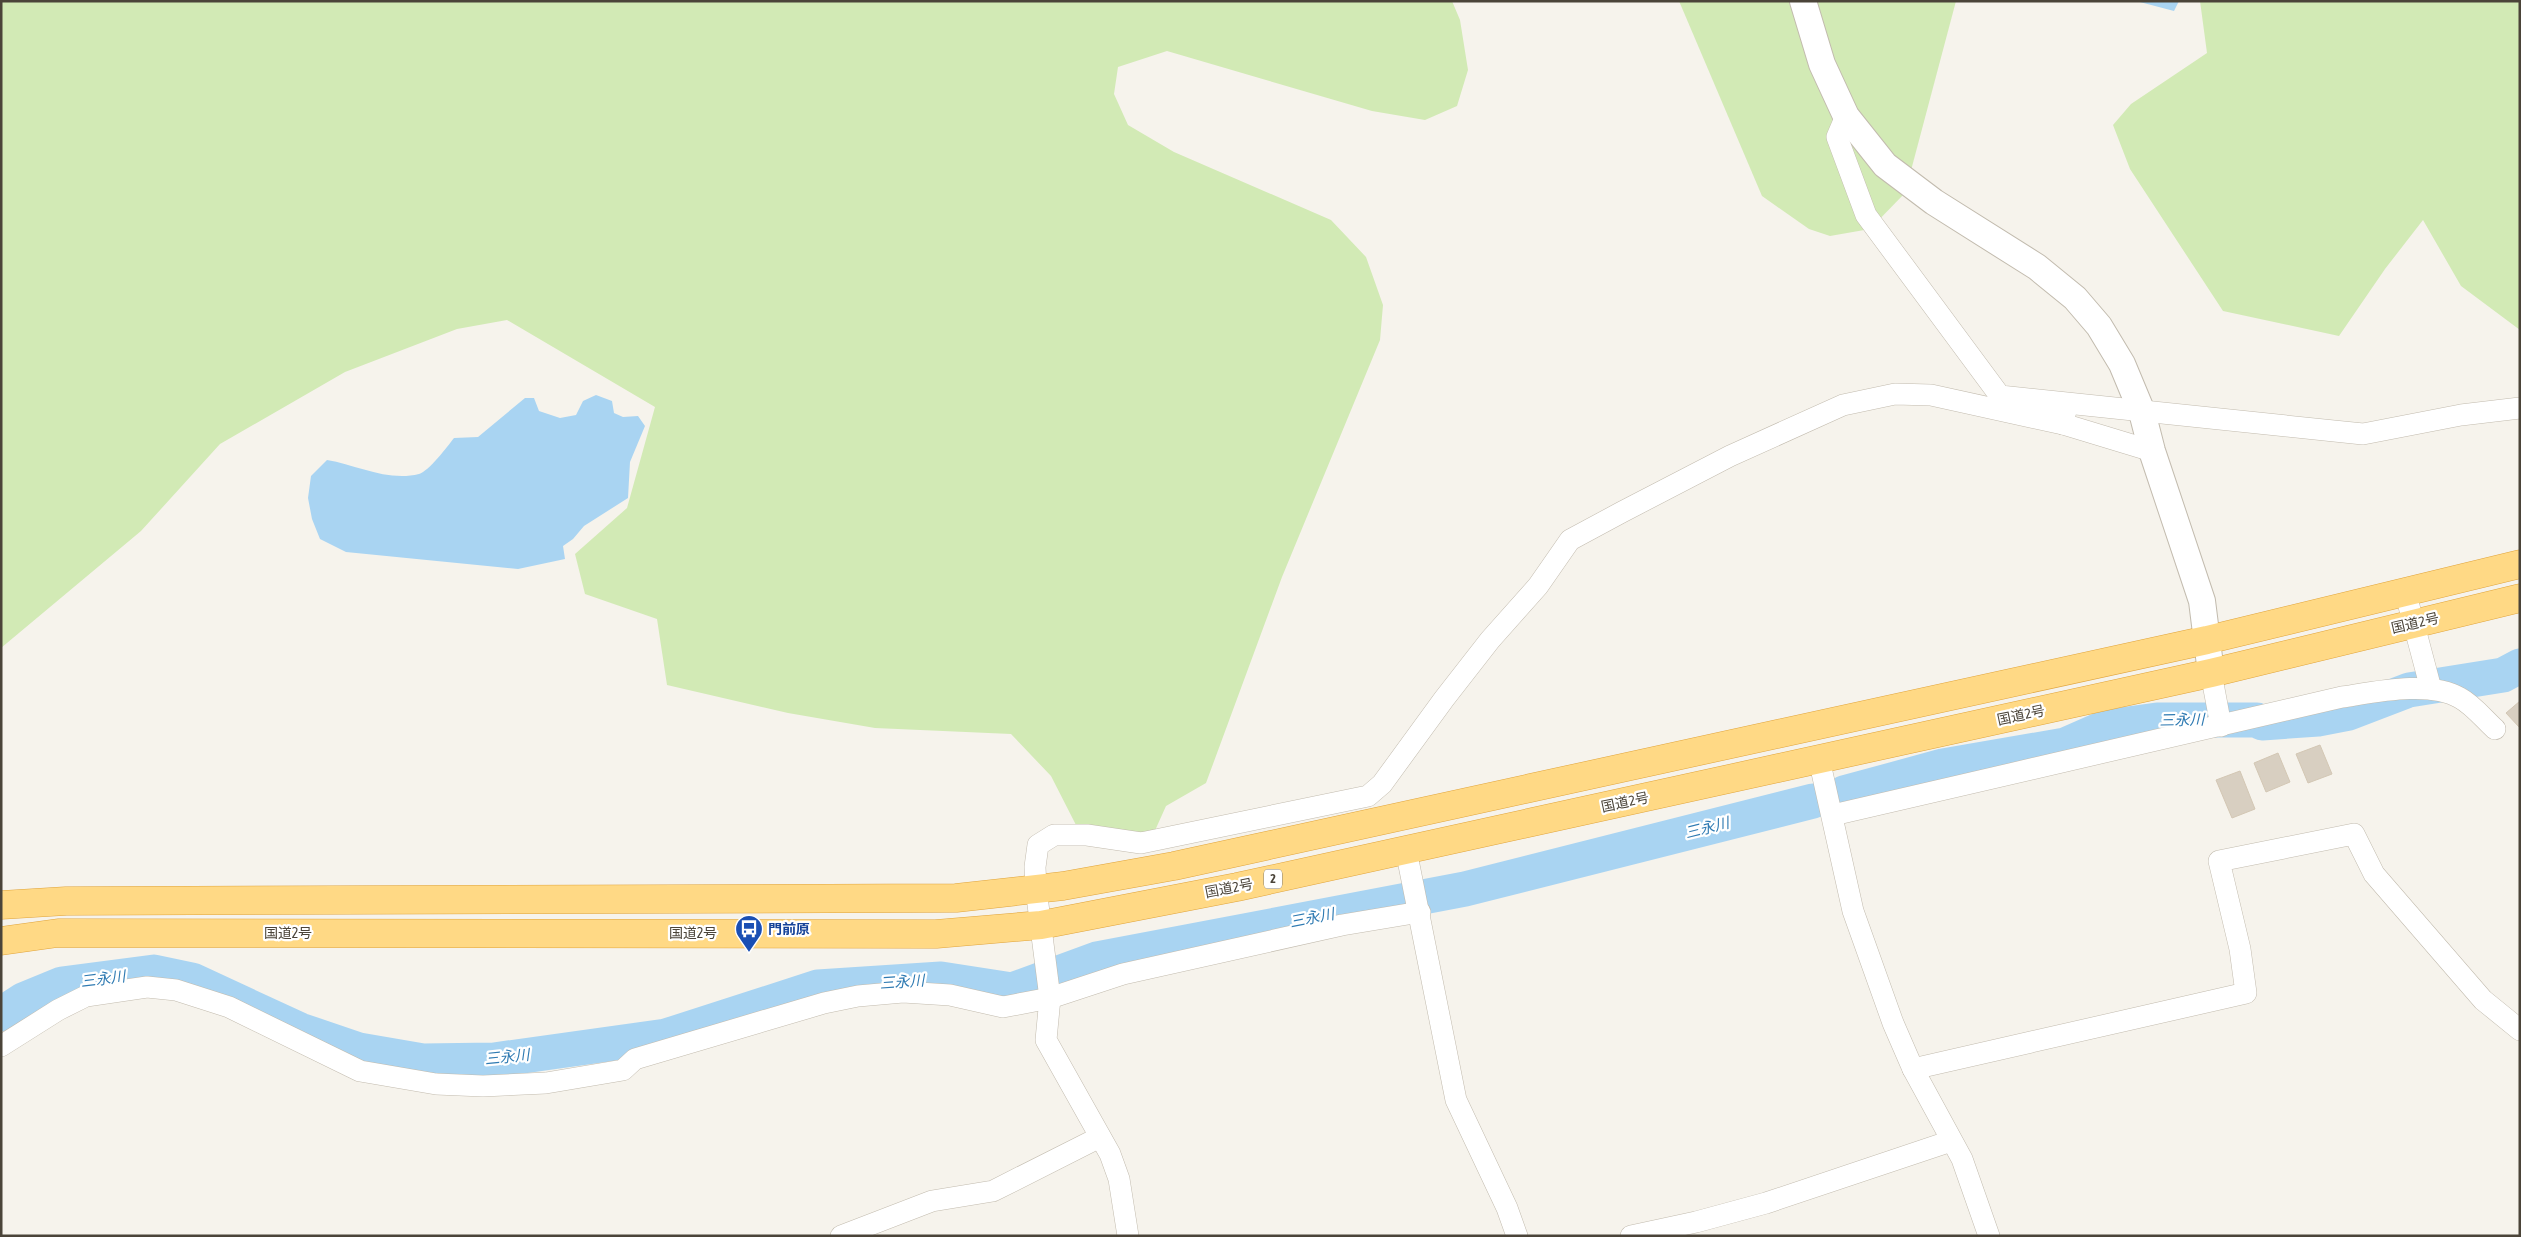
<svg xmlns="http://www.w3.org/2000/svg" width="2521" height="1237" viewBox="0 0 2521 1237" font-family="'Asap Condensed','Noto Sans JP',sans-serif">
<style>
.green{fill:#d2eab5}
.water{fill:#a9d4f2}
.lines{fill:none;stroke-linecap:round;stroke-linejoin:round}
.river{stroke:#a9d4f2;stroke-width:35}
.building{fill:#d8cfc1;stroke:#d3c7b4}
.minor-casing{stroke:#c2bbae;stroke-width:22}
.tertiary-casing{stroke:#c2bbae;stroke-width:28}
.trunk-casing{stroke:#e0a43c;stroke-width:29}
.minor{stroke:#fff;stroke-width:21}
.tertiary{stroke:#fff;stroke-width:26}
.trunk{stroke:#ffd985;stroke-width:28}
.labels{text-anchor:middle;stroke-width:4.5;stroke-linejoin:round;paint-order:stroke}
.shield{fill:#fff;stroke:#817c74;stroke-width:1}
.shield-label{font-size:12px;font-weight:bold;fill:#4b4439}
.street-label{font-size:14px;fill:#4b4439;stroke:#fff}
.transit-label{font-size:14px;font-weight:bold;fill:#164399;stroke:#fff;text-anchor:start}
.water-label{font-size:15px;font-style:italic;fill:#2e7ab2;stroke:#fff}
</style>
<rect width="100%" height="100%" fill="#f6f3ec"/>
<g class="green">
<polygon points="1,1 1452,1 1460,20 1468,70 1457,106 1425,120 1372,111 1167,51 1118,67 1114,94 1128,125 1174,152 1331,220 1366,257 1383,305 1380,340 1282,577 1206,783 1166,806 1153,835 1076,825 1051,776 1011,734 875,728 788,713 667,685 657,619 585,594 575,554 627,508 655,407 507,320 457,329 345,372 220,444 141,531 1,648"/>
<polygon points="1679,1 1956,1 1905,193 1870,229 1830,236 1809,229 1762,196"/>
<polygon points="2200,1 2520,1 2520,330 2461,286 2423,220 2385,269 2339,336 2223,311 2130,169 2113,125 2131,104 2207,53"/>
</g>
<g class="water">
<polygon points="2136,1 2179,1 2174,11"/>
<path d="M596 395 612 401 614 413 623 417 638 416 645 426 630 462 628 498 584 526 573 539 563 546 565 559 518 569 346 552 320 539 312 519 308 498 311 476 327 460C357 465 388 482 419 474 429 471 447 447 454 438L478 437 525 398H534L539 411 560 418 576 415 583 401Z"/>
</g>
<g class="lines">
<g class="river">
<polyline points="1844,793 1943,766 2065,745 2106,727 2157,720 2257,720 2262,723 2318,719 2349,713 2409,690 2503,675 2520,666"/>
<polyline points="1,1014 23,1000 62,984 154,972 192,980 300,1030 359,1050 423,1061 494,1060 666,1036 818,987 941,979 1012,990 1097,959 1465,889 1813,801"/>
</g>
</g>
<g class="building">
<polygon points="2520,701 2520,728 2506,713"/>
<polygon points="2320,745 2332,774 2308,783 2296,754"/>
<polygon points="2278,753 2290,782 2266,792 2254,763"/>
<polygon points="2240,771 2255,809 2232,818 2216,780"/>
</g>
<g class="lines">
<defs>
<g id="minor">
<polyline points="1846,116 1837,137 1866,215 2000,396 2363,434 2461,415 2520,408"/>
<polyline points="2066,410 2063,424 2152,451"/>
<polyline points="2405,591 2431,689"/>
<polyline points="2211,673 2221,726"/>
<polyline points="1819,759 1853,911 1893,1023 1913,1069 1962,1159 1989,1236"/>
<path d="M1833 815 2342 697C2375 692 2430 680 2460 698 2473 705 2484 719 2495 729"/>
<polyline points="1406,850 1456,1100 1507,1208 1517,1236"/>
<polyline points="1,1046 58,1010 86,996 147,987 176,990 229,1007 360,1071 436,1084 483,1086 546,1083 623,1070 635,1059 824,1003 858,996 903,992 950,995 1003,1007 1050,998 1123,974 1342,925 1420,912"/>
<polyline points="1913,1069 2246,993 2240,949 2219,861 2354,834 2374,874 2483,1000 2520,1030"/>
<polyline points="841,1236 932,1201 993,1191 1100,1137"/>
<polyline points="1128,1236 1119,1179 1110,1154 1046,1040 1050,998 1036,889 1035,867 1038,845 1054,835 1087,835 1141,843 1368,796 1382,784 1444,699 1490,640 1538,586 1570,540 1622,512 1730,456 1843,405 1895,394 1931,395 2063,424"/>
<polyline points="1631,1236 1696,1222 1766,1203 1951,1141"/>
</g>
<polyline id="tertiary" points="1803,1 1822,64 1846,116 1885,165 1934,202 2037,267 2075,298 2099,326 2122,364 2142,412 2152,451 2202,601 2211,673"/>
<g id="trunk">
<polyline points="1,905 66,901 956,898 1063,886 1174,866 2207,640 2520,564"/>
<polyline points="1,941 58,933 936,934 1041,925 1237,887 2211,673 2520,598"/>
</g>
</defs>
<use href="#minor" class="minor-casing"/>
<use href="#tertiary" class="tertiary-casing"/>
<use href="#trunk" class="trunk-casing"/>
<use href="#minor" class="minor"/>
<use href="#tertiary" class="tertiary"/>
<use href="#trunk" class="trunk"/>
</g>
<defs>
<symbol id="bus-pin" viewBox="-11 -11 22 30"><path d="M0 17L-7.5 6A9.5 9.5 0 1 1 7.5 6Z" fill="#1a4fb4" stroke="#fff"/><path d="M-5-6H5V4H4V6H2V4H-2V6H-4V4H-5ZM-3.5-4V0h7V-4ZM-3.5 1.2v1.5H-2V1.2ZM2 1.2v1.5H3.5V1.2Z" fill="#fff"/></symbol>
</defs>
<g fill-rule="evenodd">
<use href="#bus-pin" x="733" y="913" width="32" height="43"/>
</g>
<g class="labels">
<rect class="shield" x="1264" y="869.5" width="18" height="19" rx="4"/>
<g class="shield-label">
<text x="1273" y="883">2</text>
</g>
<g class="street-label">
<text transform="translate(2415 623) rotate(-13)" y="5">国道2号</text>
<text transform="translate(2021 715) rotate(-12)" y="5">国道2号</text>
<text transform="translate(1625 802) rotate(-12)" y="5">国道2号</text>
<text transform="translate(1229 888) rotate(-11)" y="5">国道2号</text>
<text x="288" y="938">国道2号</text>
<text x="693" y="938">国道2号</text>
</g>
<g class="transit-label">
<text x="768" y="934">門前原</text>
</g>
<g class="water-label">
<text transform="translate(2182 720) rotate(-1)" y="5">三永川</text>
<text transform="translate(1707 828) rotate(-14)" y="5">三永川</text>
<text transform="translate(1312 918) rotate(-11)" y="5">三永川</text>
<text transform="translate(103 979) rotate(-7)" y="5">三永川</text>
<text transform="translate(902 982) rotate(-4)" y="5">三永川</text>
<text transform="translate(507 1057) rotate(-6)" y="5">三永川</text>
</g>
</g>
<rect width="2521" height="1237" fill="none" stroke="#4b4439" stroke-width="5"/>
</svg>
